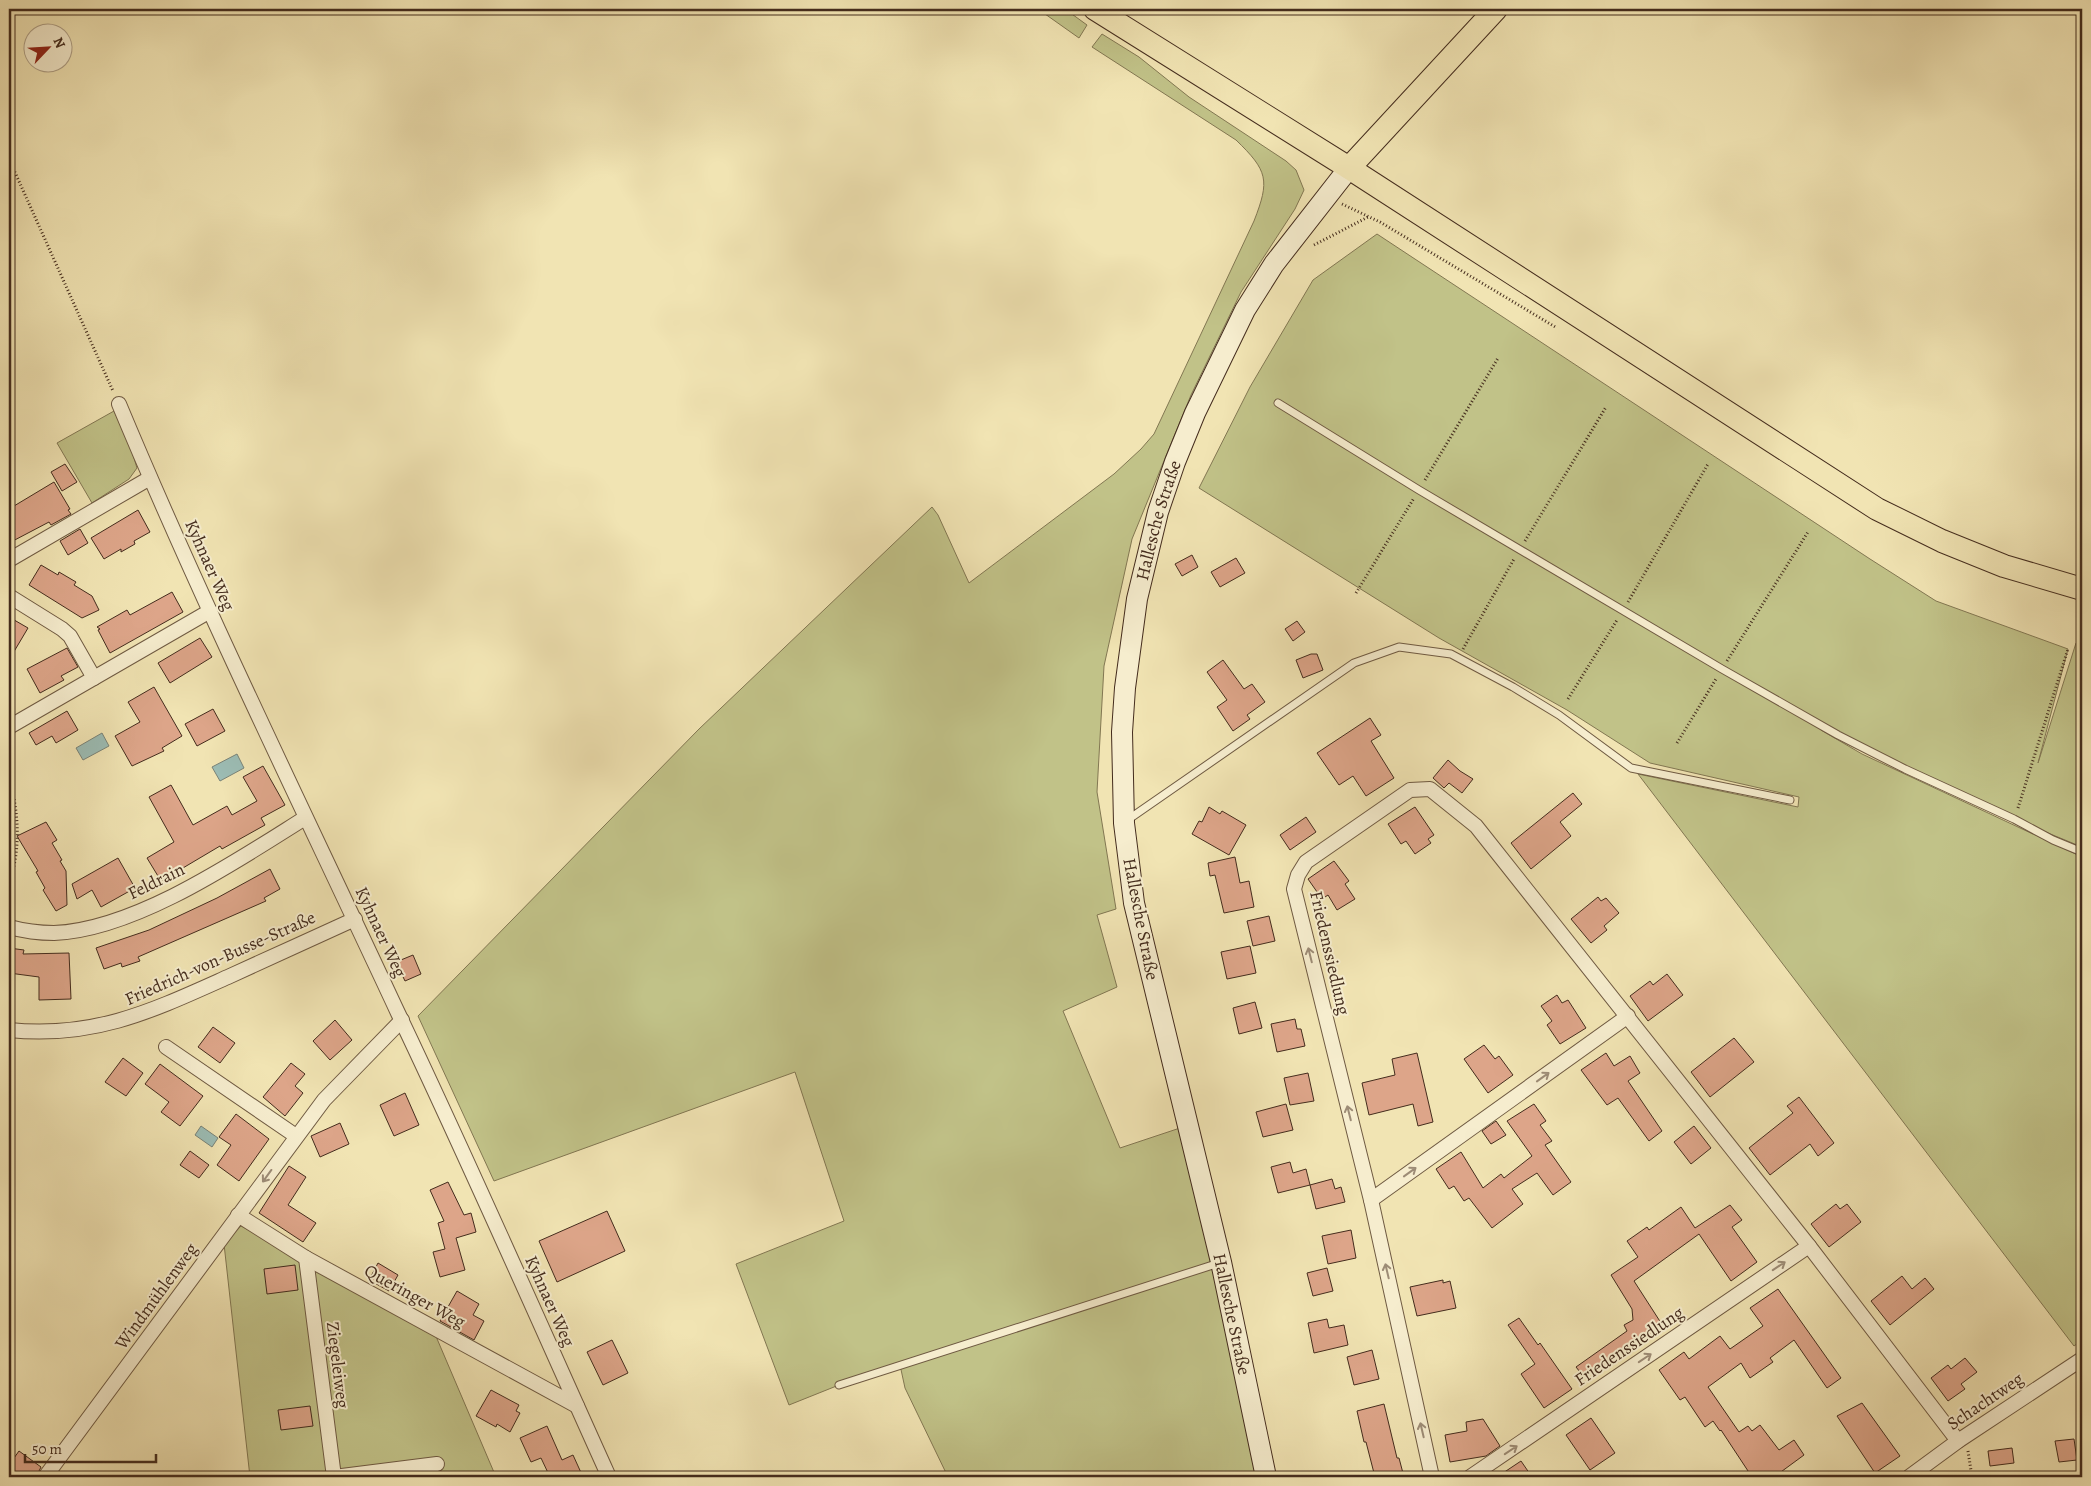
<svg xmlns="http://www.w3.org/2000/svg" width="2091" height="1486" viewBox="0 0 2091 1486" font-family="Alegreya,serif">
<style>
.green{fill:#c1c288;stroke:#827752}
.water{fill:#9cbdb5;stroke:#798378}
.building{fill:#dda589;stroke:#442c1d}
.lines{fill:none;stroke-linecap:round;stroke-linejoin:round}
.lane-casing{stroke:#6f5a42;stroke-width:9}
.street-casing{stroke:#6f5a42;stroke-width:16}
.secondary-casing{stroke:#442c1d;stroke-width:22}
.primary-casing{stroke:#442c1d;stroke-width:24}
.path{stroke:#442c1d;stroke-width:3;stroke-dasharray:1 2.5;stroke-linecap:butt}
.lane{stroke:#f6edce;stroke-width:7}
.street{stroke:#f6edce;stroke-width:14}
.secondary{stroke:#f6edce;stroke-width:20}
.primary{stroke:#f1e4b3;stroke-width:22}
.oneway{stroke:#9d8c76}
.labels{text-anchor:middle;stroke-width:4;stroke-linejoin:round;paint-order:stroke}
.street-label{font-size:18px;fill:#442c1d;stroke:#f6edce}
</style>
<rect width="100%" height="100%" fill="#f1e4b3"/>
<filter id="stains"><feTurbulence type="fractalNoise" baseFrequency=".004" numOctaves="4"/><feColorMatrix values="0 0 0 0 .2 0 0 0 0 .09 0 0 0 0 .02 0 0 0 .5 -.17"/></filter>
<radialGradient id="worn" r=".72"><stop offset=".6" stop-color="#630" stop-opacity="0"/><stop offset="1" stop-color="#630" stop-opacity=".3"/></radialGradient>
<g class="green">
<polygon points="1038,9 1065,9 1087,25 1079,38"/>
<path d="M1102 34 1139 57 1189 97 1286 161 1296 170 1304 190 1295 209 1241 292 1191 395 1132 539 1104 666 1097 792 1116 909 1097 915 1117 987 1063 1011 1120 1148 1189 1125 1265 1477H948L905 1388 900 1365 839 1385 789 1405 736 1264 844 1221 795 1072 494 1181 418 1016 699 729 932 507 938 515 969 583 1114 474 1141 449 1154 434 1254 221C1270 180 1268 171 1236 140L1092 47Z"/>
<polygon points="1377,234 1870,559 1936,601 2068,649 2038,763 2076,643 2082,644 2082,847 2014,819 1849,740 1850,737 1821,730 1862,754 2082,857 2082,1340 2074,1346 1638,774 1798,807 1799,797 1650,763 1567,710 1439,638 1199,488 1250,387 1313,280"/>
<polygon points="114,411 131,448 137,468 129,479 92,503 57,443"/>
<polygon points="241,1226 306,1258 432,1327 496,1477 250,1477 224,1244"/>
</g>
<g class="water">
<polygon points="102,733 109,746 83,760 76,748"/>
<polygon points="237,754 244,768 220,781 212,767"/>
<polygon points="201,1126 218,1138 212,1147 195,1135"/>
</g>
<g class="building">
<polygon points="65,464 77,482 62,491 51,472"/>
<polygon points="54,482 70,509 68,510 71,514 51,525 49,522 9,543 9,509"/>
<polygon points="138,510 150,532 134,541 135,544 121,552 121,549 104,559 91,538"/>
<polygon points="80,529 88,543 68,555 60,541"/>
<polygon points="1192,555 1198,567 1182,576 1175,564"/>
<polygon points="1236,558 1245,573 1220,587 1211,572"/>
<polygon points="41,565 58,575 59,572 76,582 74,585 92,596 99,610 82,618 29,585"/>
<polygon points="172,592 183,612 110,653 98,630 100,629 97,627 127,610 130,615"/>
<polygon points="9,617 28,628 9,660"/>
<polygon points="1297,621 1305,632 1293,641 1285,629"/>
<polygon points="200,638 212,657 170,683 158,663"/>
<polygon points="67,648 78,667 61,676 64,680 40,693 27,669"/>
<polygon points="1311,654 1317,654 1323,670 1303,678 1296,660"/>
<polygon points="1223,660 1244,689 1252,684 1265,702 1247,715 1250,719 1233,731 1217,707 1227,700 1207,672"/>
<polygon points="154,687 182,736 162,748 164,751 132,766 115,736 140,722 128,702"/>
<polygon points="213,709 225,731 197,746 185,724"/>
<polygon points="67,711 78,730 56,743 52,736 36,745 29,733"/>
<polygon points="1370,718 1381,735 1371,741 1394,778 1366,796 1353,776 1339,785 1317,753"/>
<polygon points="1448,760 1460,771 1473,779 1462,793 1449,783 1444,788 1433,778"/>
<polygon points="263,766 285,805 261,818 265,825 222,849 220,846 161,881 147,858 174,842 149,797 171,785 193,825 227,806 232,815 257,801 243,777"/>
<polygon points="1573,793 1582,804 1560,822 1571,836 1531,869 1511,843"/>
<polygon points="1209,807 1220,814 1222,811 1246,825 1229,855 1192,834 1199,821 1202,822"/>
<polygon points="1415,807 1434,835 1428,839 1431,843 1415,854 1406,841 1401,844 1388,824"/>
<polygon points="1306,817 1316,832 1290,850 1280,835"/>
<polygon points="46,822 57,840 52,843 62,860 60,861 66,871 67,905 56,911 43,890 45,888 36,872 38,871 17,836"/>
<polygon points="1235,857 1240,883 1249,881 1254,907 1224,913 1215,875 1210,876 1208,863"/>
<polygon points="118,858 135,888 101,907 92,890 77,899 72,884"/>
<polygon points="1334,861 1349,881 1345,884 1355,899 1337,910 1328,895 1322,899 1308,879"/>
<polygon points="270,869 280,889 264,898 266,901 138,957 140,961 122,967 121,963 104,969 96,948 149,930 217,898"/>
<polygon points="1598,897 1601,901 1606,898 1619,913 1604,926 1607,930 1591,943 1571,919"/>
<polygon points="1269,916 1275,941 1253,946 1247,921"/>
<polygon points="1250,946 1256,973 1227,979 1221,952"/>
<polygon points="9,948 24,950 23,954 69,953 71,999 39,1000 39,977 9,973"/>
<polygon points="413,955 421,974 405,981 396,962"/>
<polygon points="1667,974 1683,995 1648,1021 1630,996 1650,981 1653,985"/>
<polygon points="1557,995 1562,1003 1568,1000 1586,1028 1560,1044 1547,1025 1552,1021 1541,1006"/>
<polygon points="1255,1002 1262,1028 1239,1034 1233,1008"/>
<polygon points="1295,1019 1297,1029 1301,1029 1305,1046 1277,1052 1271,1024"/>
<polygon points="335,1020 352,1040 330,1060 313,1041"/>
<polygon points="213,1027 235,1043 220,1063 198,1047"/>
<polygon points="1734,1038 1754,1062 1710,1097 1691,1072"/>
<polygon points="1484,1045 1495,1059 1499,1056 1513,1075 1488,1093 1464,1059"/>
<polygon points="1417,1053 1433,1122 1418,1126 1413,1104 1369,1115 1362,1083 1395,1075 1392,1059"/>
<polygon points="1606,1053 1614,1066 1630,1056 1640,1073 1628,1081 1662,1131 1649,1141 1618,1098 1607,1105 1581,1070"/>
<polygon points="123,1058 143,1073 126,1096 105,1082"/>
<polygon points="291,1063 305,1074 295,1086 303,1093 285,1116 263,1097"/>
<polygon points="160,1064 203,1096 180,1126 161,1112 169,1102 145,1084"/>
<polygon points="1308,1073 1314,1101 1290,1105 1284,1078"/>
<polygon points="405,1093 419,1125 394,1136 380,1105"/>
<polygon points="1799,1097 1834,1143 1818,1156 1810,1144 1770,1175 1749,1148 1793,1113 1787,1106"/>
<polygon points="1286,1104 1293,1130 1263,1137 1256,1112"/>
<polygon points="1534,1104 1546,1121 1540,1125 1552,1141 1545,1145 1571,1182 1553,1195 1537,1173 1512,1189 1523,1204 1492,1228 1469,1198 1464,1201 1454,1186 1449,1189 1436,1169 1461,1152 1483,1188 1501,1174 1504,1178 1532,1156 1507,1121"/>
<polygon points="236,1114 269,1139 239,1181 217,1165 231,1145 219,1137"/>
<polygon points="1496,1121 1506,1135 1491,1144 1482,1131"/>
<polygon points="340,1123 349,1144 320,1157 311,1136"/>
<polygon points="1694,1126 1711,1148 1691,1164 1674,1142"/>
<polygon points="190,1151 209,1165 199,1178 180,1165"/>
<polygon points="1290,1162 1293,1173 1306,1169 1310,1185 1278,1193 1271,1167"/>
<polygon points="289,1166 306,1177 288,1205 316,1223 303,1242 259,1213"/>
<polygon points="1332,1179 1335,1189 1341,1187 1345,1202 1316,1209 1310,1185"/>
<polygon points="448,1182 464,1215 471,1213 476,1232 456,1238 465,1270 440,1277 433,1252 445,1249 438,1223 444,1221 430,1190"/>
<polygon points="1836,1204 1840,1209 1847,1204 1861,1222 1829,1247 1811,1224"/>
<polygon points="1730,1205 1742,1220 1732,1227 1757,1262 1731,1281 1699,1234 1634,1281 1663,1326 1636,1344 1635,1342 1612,1358 1614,1361 1595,1374 1593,1371 1584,1377 1576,1367 1627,1331 1624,1325 1633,1320 1632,1309 1611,1275 1638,1257 1627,1241 1647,1227 1649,1230 1681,1207 1695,1228"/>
<polygon points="607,1211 625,1251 557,1282 539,1241"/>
<polygon points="1351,1230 1356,1258 1328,1264 1322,1236"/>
<polygon points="378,1263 398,1275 389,1291 369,1280"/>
<polygon points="295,1265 298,1290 267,1294 264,1269"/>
<polygon points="1327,1268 1333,1291 1313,1296 1307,1273"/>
<polygon points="1902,1276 1912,1289 1925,1278 1934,1289 1890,1325 1871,1301"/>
<polygon points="1443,1280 1443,1283 1450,1281 1456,1308 1417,1316 1410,1287"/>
<polygon points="1778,1289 1841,1378 1827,1388 1794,1340 1770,1358 1773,1362 1750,1378 1741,1363 1708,1387 1739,1432 1748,1426 1752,1431 1760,1425 1779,1450 1794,1440 1804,1455 1774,1477 1752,1477 1721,1430 1720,1431 1713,1421 1705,1427 1685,1397 1680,1400 1659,1370 1684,1352 1689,1359 1720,1336 1730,1349 1763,1326 1750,1308"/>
<polygon points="457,1291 479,1304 473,1315 484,1321 474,1340 440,1321"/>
<polygon points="1519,1318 1538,1345 1540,1343 1572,1389 1544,1408 1521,1374 1535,1364 1508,1325"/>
<polygon points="1327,1319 1329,1328 1344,1325 1348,1345 1314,1353 1308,1323"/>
<polygon points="612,1340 628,1373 603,1385 587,1352"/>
<polygon points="1372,1350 1379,1379 1354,1385 1347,1357"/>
<polygon points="1965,1358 1977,1372 1961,1384 1965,1389 1948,1401 1931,1378 1948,1365 1951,1369"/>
<polygon points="491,1390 519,1405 516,1411 520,1413 510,1432 497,1424 496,1427 476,1416"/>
<polygon points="1862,1403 1900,1456 1875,1473 1837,1416"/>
<polygon points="1384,1404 1397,1458 1399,1458 1404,1477 1375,1477 1366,1442 1364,1442 1357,1411"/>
<polygon points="310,1406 313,1426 281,1430 278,1410"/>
<polygon points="1591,1418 1615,1453 1590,1470 1566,1435"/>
<polygon points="1483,1419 1500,1446 1486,1456 1450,1462 1445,1435 1467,1431 1466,1422"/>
<polygon points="547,1426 562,1460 573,1455 583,1477 550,1477 541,1458 531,1462 520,1438"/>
<polygon points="2074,1439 2077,1460 2059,1462 2055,1441"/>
<polygon points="2012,1448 2014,1463 1990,1466 1988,1451"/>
<polygon points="19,1451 41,1467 36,1477 9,1477 9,1465"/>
<polygon points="1521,1461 1532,1477 1497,1477"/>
</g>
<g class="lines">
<defs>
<g id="lane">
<polyline points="1278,403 1419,490 1722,669 1838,735 1905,769 2014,819 2053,840 2082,852"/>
<polyline points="1126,821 1354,663 1399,647 1451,654 1513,687 1559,715 1631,768 1790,800"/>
<polyline points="839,1385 1219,1263"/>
</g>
<g id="street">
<path d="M119 404C205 610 304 811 398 1013 471 1166 539 1322 609 1477"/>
<polyline points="9,560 150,478"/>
<polyline points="9,596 62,629 70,636 94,678"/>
<polyline points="9,727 210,611"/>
<path d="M9 927C24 931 39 933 54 933 135 930 238 860 305 818"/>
<path d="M9 1030C95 1039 154 1010 230 976 272 957 313 938 355 919"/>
<polyline points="166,1047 296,1136"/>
<polyline points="1371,1200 1628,1016"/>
<polyline points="238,1215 306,1258 577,1406"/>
<polyline points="306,1258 334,1477"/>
<polyline points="45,1477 324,1100 402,1020"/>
<polyline points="334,1477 437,1464"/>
<polyline points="1432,1477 1371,1200 1294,889 1298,875 1306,862 1410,790 1430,789 1476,826 1809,1246 1958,1441"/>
<polyline points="1470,1477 1809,1246"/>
<polyline points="1909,1477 1958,1441 2082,1359"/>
</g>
<g id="secondary">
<path id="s1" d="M1266 1477 1221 1262 1134 903 1124 823 1122 732 1125 688 1137 599 1158 512 1175 462 1195 413 1245 310 1274 264 1349 168"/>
</g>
<g id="primary">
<polyline points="1095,9 1349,168 1877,509 1942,541 2004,566 2082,589"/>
<polyline points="1349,168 1496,9"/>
</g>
</defs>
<use href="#lane" class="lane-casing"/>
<use href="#street" class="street-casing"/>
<use href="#secondary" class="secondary-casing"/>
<use href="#primary" class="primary-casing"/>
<g class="path">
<polyline points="9,159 113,391"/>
<polyline points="1342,204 1380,222 1557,328"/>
<polyline points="1314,245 1368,217"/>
<polyline points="1425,480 1498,358"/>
<polyline points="1525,541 1606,407"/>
<polyline points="1356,593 1414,498"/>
<polyline points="1628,602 1708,464"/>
<polyline points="1463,649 1514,559"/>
<polyline points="1727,661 1808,532"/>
<polyline points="1568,699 1617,620"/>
<polyline points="1677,743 1716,679"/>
<path d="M9 779C19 811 21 851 9 883"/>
<polyline points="2018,808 2068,649"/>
<polyline points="1968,1451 1972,1477"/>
</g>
<use href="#lane" class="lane"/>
<use href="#street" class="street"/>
<use href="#secondary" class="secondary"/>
<use href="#primary" class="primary"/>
</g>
<defs><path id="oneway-shaft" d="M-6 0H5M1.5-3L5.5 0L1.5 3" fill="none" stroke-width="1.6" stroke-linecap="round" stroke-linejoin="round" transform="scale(1.25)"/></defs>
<g class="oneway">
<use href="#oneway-shaft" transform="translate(1310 955) rotate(-104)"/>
<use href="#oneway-shaft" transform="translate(1543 1077) rotate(-36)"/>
<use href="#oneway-shaft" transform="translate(1349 1113) rotate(-104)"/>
<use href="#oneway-shaft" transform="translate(1410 1172) rotate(-36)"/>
<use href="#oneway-shaft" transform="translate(267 1176) rotate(126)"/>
<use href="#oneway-shaft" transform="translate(1779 1266) rotate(-34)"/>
<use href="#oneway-shaft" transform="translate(1387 1271) rotate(-103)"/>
<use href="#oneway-shaft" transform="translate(1645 1358) rotate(-34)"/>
<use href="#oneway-shaft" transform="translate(1422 1430) rotate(-103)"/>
<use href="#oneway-shaft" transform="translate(1511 1450) rotate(-34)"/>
</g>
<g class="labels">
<g class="street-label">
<text dy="6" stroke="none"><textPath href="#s1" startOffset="976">Hallesche Straße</textPath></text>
<text transform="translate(210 565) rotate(66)" y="6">Kyhnaer Weg</text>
<text transform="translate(156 881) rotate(-26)" y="6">Feldrain</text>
<text transform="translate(1141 919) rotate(79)" y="6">Hallesche Straße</text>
<text transform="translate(381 932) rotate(65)" y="6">Kyhnaer Weg</text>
<text transform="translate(1330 953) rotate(77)" y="6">Friedenssiedlung</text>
<text transform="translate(220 958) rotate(-24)" y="6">Friedrich-von-Busse-Straße</text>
<text transform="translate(156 1296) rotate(-54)" y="6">Windmühlenweg</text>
<text transform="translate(415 1296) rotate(29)" y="6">Queringer Weg</text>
<text transform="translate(550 1301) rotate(66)" y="6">Kyhnaer Weg</text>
<text transform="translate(1232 1314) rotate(78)" y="6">Hallesche Straße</text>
<text transform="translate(1629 1346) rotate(-34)" y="6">Friedenssiedlung</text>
<text transform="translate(338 1365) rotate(83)" y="6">Ziegeleiweg</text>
<text transform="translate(1985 1401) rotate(-34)" y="6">Schachtweg</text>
</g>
</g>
<rect width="2091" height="1486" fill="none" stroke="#f1e4b3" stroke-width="30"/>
<rect x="10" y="10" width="2071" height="1466" fill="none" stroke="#442c1d" stroke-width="2.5"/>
<rect x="15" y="15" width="2061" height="1456" fill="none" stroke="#442c1d"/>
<g transform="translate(48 48) rotate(65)"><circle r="24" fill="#f6edce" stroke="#afa087"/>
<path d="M0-4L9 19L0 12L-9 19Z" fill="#8f2418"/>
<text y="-8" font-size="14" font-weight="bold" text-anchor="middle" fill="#442c1d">N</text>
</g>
<path d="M25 1454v8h131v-8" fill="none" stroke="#442c1d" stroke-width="2.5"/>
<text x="32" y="1454" font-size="15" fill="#442c1d" stroke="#f6edce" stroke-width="4" paint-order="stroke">50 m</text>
<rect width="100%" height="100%" filter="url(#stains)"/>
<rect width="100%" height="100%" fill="url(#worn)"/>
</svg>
